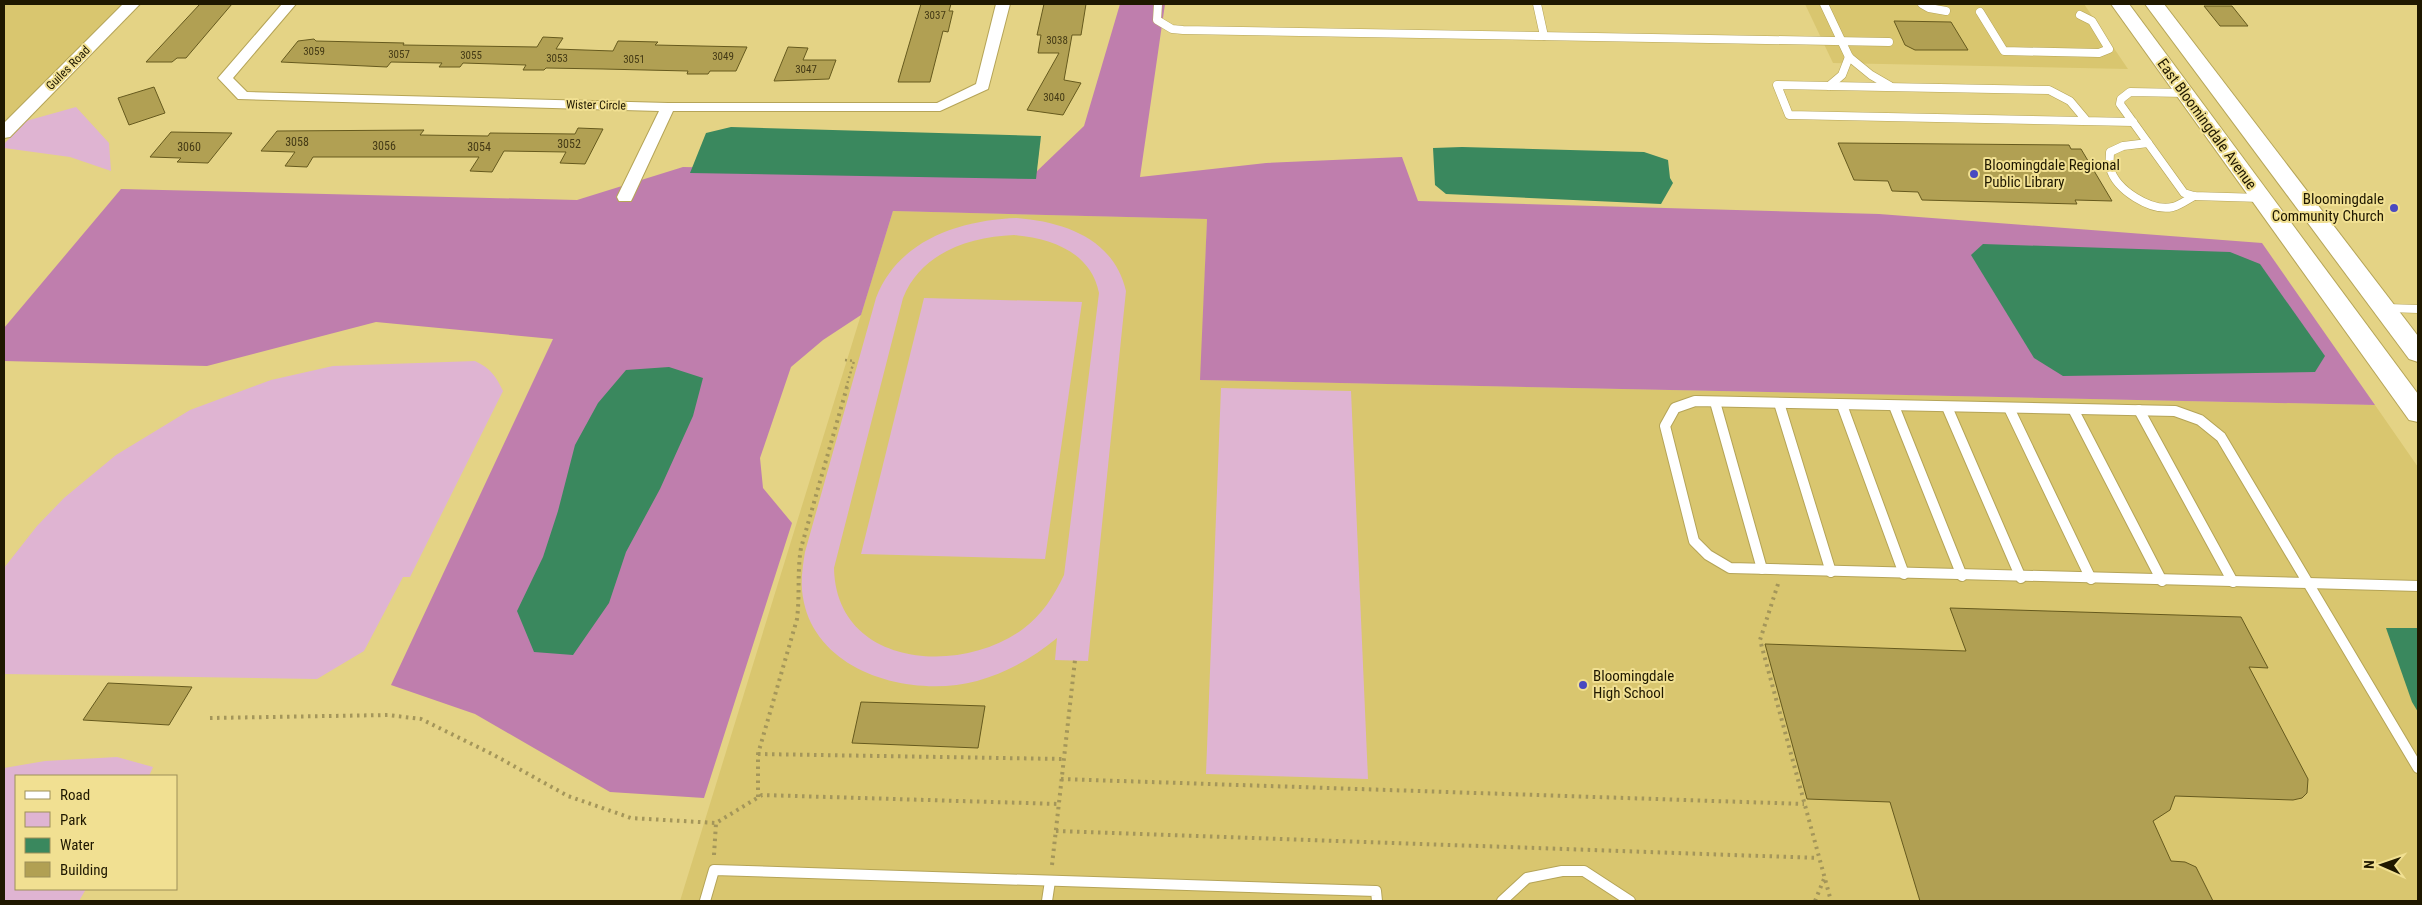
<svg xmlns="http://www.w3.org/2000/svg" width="2422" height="905" viewBox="0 0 2422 905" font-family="'Roboto Condensed',sans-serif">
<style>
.built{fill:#d9c66f}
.green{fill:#dfb4d2;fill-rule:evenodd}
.forest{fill:#bf7ead}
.water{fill:#3a885e}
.building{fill:#b1a053;stroke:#665a1e}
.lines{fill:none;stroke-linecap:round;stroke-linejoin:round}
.service-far1-casing{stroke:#b5a457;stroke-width:9}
.service-casing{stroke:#b5a457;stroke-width:12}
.minor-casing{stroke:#b5a457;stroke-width:2}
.tertiary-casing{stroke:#b5a457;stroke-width:2}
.secondary-casing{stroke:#b5a457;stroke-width:2}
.path-far1{stroke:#a4965a;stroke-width:2.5;stroke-dasharray:2 3;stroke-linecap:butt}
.path{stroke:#a4965a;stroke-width:4;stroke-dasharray:2.5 4.5;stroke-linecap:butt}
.service-far1{stroke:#fff;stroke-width:8}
.service{stroke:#fff;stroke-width:10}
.minor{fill:#fff;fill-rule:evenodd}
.tertiary{fill:#fff;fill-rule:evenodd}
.secondary{fill:#fff;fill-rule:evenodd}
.poi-dot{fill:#4a4ac0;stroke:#f1e092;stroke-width:2}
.labels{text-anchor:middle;stroke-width:4;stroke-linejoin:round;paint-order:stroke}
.far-number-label{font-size:11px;fill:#443a15}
.far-street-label{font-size:12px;fill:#1f1800;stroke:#f1e092}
.number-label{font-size:12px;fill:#443a15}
.street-label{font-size:15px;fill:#1f1800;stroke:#f1e092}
.poi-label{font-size:15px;fill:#1f1800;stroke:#f1e092;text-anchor:start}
</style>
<rect width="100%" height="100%" fill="#e4d385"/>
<g class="built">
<polygon points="4,4 122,4 4,122"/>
<polygon points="1805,4 2084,4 2128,69 1833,63"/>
<polygon points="893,211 1207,219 1201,380 2375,405 2418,467 2418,901 680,901"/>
</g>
<g class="green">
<polygon points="76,107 109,143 111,171 70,157 4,148 4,144 26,121"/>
<path d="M1017 218C1065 222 1114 239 1126 291L1088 661 1055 660 1057 638C1033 658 1008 672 977 681 909 699 809 671 802 590 801 577 803 564 805 552L876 298C898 240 960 220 1017 218ZM1014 235C1051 238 1091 252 1099 293L1064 575C1054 596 1042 615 1023 629 959 676 836 667 834 568L903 298C921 253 968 237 1014 235Z"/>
<polygon points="924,298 1082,302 1045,559 861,554"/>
<path d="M475 361C490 368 496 376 503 391L410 577H403L364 651 317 679 4 674V568L37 526 64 498 116 455 190 410 271 380 333 366Z"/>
<polygon points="1221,388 1351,391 1368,779 1206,774"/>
<polygon points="117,757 153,767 149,776 16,776 16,889 86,889 79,901 4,901 4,768 45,761"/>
</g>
<polygon class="forest" points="1120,4 1165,4 1140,177 1266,163 1402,157 1418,201 1879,214 2262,243 2375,405 1200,380 1207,219 893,211 861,315 823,340 791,367 760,458 763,488 792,523 704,798 610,792 475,714 391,685 553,339 376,322 207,366 4,361 4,328 121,189 577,200 683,167 1034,174 1084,126"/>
<g class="water">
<polygon points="731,127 1041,136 1036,179 690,173 706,133"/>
<polygon points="1462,147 1644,152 1668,160 1670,178 1673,183 1661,204 1446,194 1435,185 1433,148"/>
<polygon points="1983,244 2230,252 2260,264 2325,356 2315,372 2063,376 2034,358 1971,255"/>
<polygon points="669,367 703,378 693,416 660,489 626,552 609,603 573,655 534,652 517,611 543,557 558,511 575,445 598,403 626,370"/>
<polygon points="2386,628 2418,628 2418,712 2412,702"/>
</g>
<g class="building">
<polygon points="200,4 232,4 186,58 177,58 172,62 146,62"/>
<polygon points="921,4 951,4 949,11 953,11 948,32 943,31 930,82 898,82"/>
<polygon points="1044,4 1086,4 1081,35 1072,35 1064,80 1081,83 1063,115 1027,110 1059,53 1038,53 1041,35 1037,35"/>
<polygon points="2204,6 2232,6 2248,26 2220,26"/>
<polygon points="1894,21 1951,22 1968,50 1915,50 1905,45"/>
<polygon points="543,37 563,38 556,49 613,51 618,41 658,42 655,45 747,47 736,71 710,71 708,74 687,74 688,71 603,69 546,68 544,70 523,70 526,65 463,63 460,67 439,67 442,63 391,62 387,67 281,62 298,41 314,39 316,41 404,43 403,45 537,47"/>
<polygon points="788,47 808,48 803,60 836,60 829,79 774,81"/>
<polygon points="154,87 165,113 129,125 118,98"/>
<polygon points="578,128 603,129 585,164 560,163 566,152 504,151 492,172 470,171 479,157 313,157 307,167 285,166 295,152 261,151 277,131 424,130 420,135 488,136 490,133 575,134"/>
<polygon points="171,132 232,133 208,163 177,162 181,158 150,157"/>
<polygon points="1838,143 2069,145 2071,149 2081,149 2112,201 2075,200 2077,204 1922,200 1918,192 1892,191 1888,181 1854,180"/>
<polygon points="1950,608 2241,617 2268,668 2249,667 2308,779 2307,793 2302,798 2293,800 2175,796 2170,810 2153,821 2171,861 2185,862 2196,867 2213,901 1920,901 1890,802 1807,799 1765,644 1966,651"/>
<polygon points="108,683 192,687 169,725 83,720"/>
<polygon points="861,702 985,706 978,748 852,743"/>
</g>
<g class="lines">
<defs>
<g id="service-far1">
<polyline points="1158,4 1157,20 1172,29 1183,30 1889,42"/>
<polyline points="1537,4 1544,36"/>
<polyline points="1824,4 1849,57 1871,75 1890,86"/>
<polyline points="1922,4 1929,8 1946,11"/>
<polyline points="1980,12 2004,51 2099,53 2109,49 2092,21 2080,15"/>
<polyline points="1829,86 1842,75 1849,57"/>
<polyline points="2185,93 2130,92 2121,99 2120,104 2184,193 2194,196 2261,198"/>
<polyline points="2086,120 2070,101 2049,90 1777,85 1789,115 2133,122"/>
<path d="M2148 143 2123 146 2110 152C2110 157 2109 163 2110 168 2116 190 2151 212 2173 207 2180 205 2187 200 2194 196"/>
<polyline points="2387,308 2418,309"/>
</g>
<g id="service">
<polygon points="1695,401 2175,411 2200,420 2221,437 2308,583 1730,568 1708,555 1694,541 1665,426 1675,408"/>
<polyline points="1715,402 1762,569"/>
<polyline points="1779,403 1831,572"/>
<polyline points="1842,405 1904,574"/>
<polyline points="1894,406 1962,576"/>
<polyline points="1947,407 2021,578"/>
<polyline points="2009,408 2091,579"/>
<polyline points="2073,409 2162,581"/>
<polyline points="2139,410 2233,582"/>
<polyline points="2308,583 2418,586"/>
<polyline points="2308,583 2418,768"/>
<polyline points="705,901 714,870 1376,891 1377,901"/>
<polyline points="1047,901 1050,881"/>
<polyline points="1502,901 1527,878 1562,871 1584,871 1630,901"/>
</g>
<polygon id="minor" points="282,4 296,4 233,78 247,92 668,103 937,103 976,84 996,4 1010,4 988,89 940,111 673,111 633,197 631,201 619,201 617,197 659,111 238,99 218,78"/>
<polygon id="tertiary" points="123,4 140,4 10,137 4,138 4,123"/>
<g id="secondary">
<polygon points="2111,4 2129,4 2418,394 2418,422 2409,420"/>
<polygon points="2145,4 2164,4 2418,336 2418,362 2409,359"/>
</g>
</defs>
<use href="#service-far1" class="service-far1-casing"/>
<use href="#service" class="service-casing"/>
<use href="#minor" class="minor-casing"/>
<use href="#tertiary" class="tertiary-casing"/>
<use href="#secondary" class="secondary-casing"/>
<polyline class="path-far1" points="845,360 854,361 846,388"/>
<g class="path">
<polyline points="1778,584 1760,640 1831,901"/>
<polyline points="210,718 388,715 421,719 492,754 568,796 631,818 716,823 762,795 1059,804"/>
<polyline points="758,754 1063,759"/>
<polyline points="1061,779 1804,804"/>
<path d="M758 797V754L797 619C800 595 797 572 801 548L847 387"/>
<polyline points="1056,831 1818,858"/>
<polyline points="714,855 716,823"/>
<polyline points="1052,865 1075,660"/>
<polyline points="1815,901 1824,879"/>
</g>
<use href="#service-far1" class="service-far1"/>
<use href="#service" class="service"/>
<use href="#minor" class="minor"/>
<use href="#tertiary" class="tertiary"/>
<use href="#secondary" class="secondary"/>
</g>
<g class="poi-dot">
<circle cx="1974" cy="174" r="5"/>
<circle cx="2394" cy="208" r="5"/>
<circle cx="1583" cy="685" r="5"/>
</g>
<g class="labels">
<g class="far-number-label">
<text x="935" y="19">3037</text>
<text x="1057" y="44">3038</text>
<text x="314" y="55">3059</text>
<text x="399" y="58">3057</text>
<text x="471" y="59">3055</text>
<text x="723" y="60">3049</text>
<text x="557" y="62">3053</text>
<text x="634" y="63">3051</text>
<text x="806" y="73">3047</text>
<text x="1054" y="101">3040</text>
</g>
<g class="far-street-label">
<text transform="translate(68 68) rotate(-45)" y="4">Guiles Road</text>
<text transform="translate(596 105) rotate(1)" y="4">Wister Circle</text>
</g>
<g class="number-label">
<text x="297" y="146">3058</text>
<text x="569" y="148">3052</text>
<text x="384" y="150">3056</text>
<text x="189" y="151">3060</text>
<text x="479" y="151">3054</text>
</g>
<g class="street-label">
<text transform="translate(2207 124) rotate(54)" y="5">East Bloomingdale Avenue</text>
</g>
<g class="poi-label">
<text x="1984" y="170">Bloomingdale Regional<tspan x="1984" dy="17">Public Library</tspan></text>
<text x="2384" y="204" text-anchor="end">Bloomingdale<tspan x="2384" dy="17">Community Church</tspan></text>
<text x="1593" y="681">Bloomingdale<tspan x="1593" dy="17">High School</tspan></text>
</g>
</g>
<rect width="2422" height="905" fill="none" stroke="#1f1800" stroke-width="10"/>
<rect x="15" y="775" width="162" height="115" fill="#f1e092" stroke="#9d9058"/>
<rect x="25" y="791" width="25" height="8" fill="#ffffff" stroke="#9d9058"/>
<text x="60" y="800" font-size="15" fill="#1f1800">Road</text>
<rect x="25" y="812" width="25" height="15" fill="#dfb4d2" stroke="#9d9058"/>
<text x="60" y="825" font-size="15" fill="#1f1800">Park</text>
<rect x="25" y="838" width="25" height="15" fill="#3a885e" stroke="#9d9058"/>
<text x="60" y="850" font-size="15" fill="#1f1800">Water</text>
<rect x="25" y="862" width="25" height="15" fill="#b1a053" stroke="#9d9058"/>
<text x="60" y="875" font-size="15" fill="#1f1800">Building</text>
<g transform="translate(2382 865) rotate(272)" stroke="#f1e092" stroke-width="4" paint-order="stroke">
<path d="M0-4L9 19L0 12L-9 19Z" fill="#1f1800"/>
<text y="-8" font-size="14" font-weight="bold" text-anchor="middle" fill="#1f1800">N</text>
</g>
</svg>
